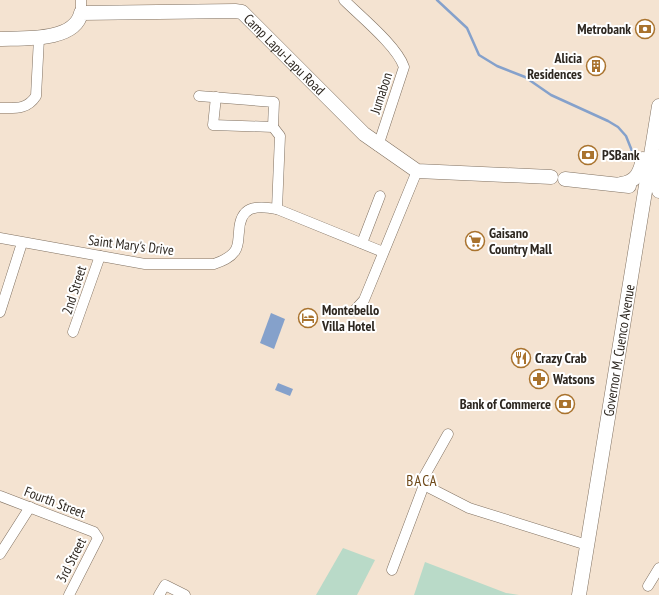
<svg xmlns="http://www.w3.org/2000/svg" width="659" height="595" viewBox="0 0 659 595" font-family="'PT Sans Narrow',sans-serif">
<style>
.green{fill:#b9dac8}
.water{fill:#85a1cb}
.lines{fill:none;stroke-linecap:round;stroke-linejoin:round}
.stream{stroke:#85a1cb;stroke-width:2.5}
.street-casing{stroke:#807161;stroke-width:11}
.secondary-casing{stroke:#807161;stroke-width:15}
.street{stroke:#fff;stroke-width:10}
.secondary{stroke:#fff;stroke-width:14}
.labels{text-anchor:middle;stroke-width:4;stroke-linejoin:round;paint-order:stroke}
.poi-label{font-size:14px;font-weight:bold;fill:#2d2720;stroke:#fff;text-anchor:start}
.street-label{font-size:14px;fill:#2d2720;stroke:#fff}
.neighbourhood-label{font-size:15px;letter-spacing:1px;fill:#6f4a1a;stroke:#fff}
</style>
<rect width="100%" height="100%" fill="#f4e3d1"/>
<g class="green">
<polygon points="343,548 375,560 357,595 316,595"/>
<polygon points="425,562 506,593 519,595 414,595"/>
</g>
<g class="water">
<polygon points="271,313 285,319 274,349 260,343"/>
<polygon points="278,383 293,389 290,396 275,390"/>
</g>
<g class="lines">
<polyline class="stream" points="437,0 467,28 479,55 497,66 525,77 551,95 608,121 618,127 626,136 632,151 640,154"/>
<defs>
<g id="street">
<path d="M344 0C360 16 397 46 404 67L378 146"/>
<polyline points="81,13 81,0"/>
<polyline points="199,96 274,102 273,127"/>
<polyline points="216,97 213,125 273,127 280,136 277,209"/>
<path d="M0 108C15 108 27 110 36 96L39 38"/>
<path d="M0 238 145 264H214C223 261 230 258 235 251 239 245 238 239 239 232 240 206 255 205 277 209L383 252"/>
<polyline points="362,243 380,196"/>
<polyline points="354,311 364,300 417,171"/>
<polyline points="0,312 22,243"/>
<polyline points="73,332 100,256"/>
<polyline points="448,434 421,482 424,485 469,508 587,545"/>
<polyline points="0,496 94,532 98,538 69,595"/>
<polyline points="0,554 30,507"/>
<polyline points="392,570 424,485"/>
<polyline points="648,586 659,568"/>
<polyline points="159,595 165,585 185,595"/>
</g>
<g id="secondary">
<path id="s1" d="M0 39C22 38 75 42 81 13L235 11 242 12 364 134 417 171 551 177"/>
<polyline points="659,157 657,179 659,191"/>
<polyline points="565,179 629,186"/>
<path d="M621 184C636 182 640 173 643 159"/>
<path id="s2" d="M579 595 659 106"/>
</g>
</defs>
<use href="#street" class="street-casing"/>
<use href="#secondary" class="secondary-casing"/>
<use href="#street" class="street"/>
<use href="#secondary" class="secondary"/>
</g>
<defs>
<symbol id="bank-ring" viewBox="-11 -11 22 22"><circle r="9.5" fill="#fff" stroke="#a9732e" stroke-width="1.5"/><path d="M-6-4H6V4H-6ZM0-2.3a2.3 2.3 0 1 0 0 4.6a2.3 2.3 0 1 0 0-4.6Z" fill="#a9732e"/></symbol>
<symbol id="building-ring" viewBox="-11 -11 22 22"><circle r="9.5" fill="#fff" stroke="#a9732e" stroke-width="1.5"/><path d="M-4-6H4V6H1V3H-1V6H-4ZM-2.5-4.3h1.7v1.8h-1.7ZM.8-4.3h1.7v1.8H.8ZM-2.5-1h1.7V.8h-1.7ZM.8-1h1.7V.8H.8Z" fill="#a9732e"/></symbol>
<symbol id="supermarket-ring" viewBox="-11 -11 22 22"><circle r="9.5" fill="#fff" stroke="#a9732e" stroke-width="1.5"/><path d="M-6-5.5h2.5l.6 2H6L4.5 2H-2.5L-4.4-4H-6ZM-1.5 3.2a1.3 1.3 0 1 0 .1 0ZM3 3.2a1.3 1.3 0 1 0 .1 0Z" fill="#a9732e"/></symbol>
<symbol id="hotel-ring" viewBox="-11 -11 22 22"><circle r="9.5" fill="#fff" stroke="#a9732e" stroke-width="1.5"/><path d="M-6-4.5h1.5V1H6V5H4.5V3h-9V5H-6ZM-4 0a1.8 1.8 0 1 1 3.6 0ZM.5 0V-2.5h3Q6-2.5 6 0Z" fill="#a9732e"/></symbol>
<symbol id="restaurant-ring" viewBox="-11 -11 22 22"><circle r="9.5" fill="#fff" stroke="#a9732e" stroke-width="1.5"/><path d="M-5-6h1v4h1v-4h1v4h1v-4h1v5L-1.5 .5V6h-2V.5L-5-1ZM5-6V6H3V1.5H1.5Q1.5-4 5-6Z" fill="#a9732e"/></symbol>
<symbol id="pharmacy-ring" viewBox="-11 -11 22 22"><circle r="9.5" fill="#fff" stroke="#a9732e" stroke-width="1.5"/><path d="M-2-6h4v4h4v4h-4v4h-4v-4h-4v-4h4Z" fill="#a9732e"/></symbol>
</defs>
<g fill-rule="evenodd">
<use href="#bank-ring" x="634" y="18" width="22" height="22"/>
<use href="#building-ring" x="585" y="55" width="22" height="22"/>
<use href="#bank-ring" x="577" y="144" width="22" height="22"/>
<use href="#supermarket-ring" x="464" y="230" width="22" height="22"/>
<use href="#hotel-ring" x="297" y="307" width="22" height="22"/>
<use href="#restaurant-ring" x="510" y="347" width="22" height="22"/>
<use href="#pharmacy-ring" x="528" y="368" width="22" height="22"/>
<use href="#bank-ring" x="554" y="393" width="22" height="22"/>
</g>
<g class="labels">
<g class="poi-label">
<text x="631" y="34" text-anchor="end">Metrobank</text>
<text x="582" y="63" text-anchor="end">Alicia<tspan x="582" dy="16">Residences</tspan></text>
<text x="602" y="160">PSBank</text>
<text x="489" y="238">Gaisano<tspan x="489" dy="16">Country Mall</tspan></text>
<text x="322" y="315">Montebello<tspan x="322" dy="16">Villa Hotel</tspan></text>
<text x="535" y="363">Crazy Crab</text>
<text x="553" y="384">Watsons</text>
<text x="551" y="409" text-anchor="end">Bank of Commerce</text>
</g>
<g class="street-label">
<text dy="5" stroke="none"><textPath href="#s1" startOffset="312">Camp Lapu-Lapu Road</textPath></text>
<text transform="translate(381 93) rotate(-72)" y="5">Jumabon</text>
<text transform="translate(131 245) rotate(7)" y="5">Saint Mary's Drive</text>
<text transform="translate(74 290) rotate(-72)" y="5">2nd Street</text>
<text dy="5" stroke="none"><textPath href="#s2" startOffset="248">Governor M. Cuenco Avenue</textPath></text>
<text transform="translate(55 502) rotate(21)" y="5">Fourth Street</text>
<text transform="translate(71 560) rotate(-63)" y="5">3rd Street</text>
</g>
<g class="neighbourhood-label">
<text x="422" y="486">BACA</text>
</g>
</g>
</svg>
